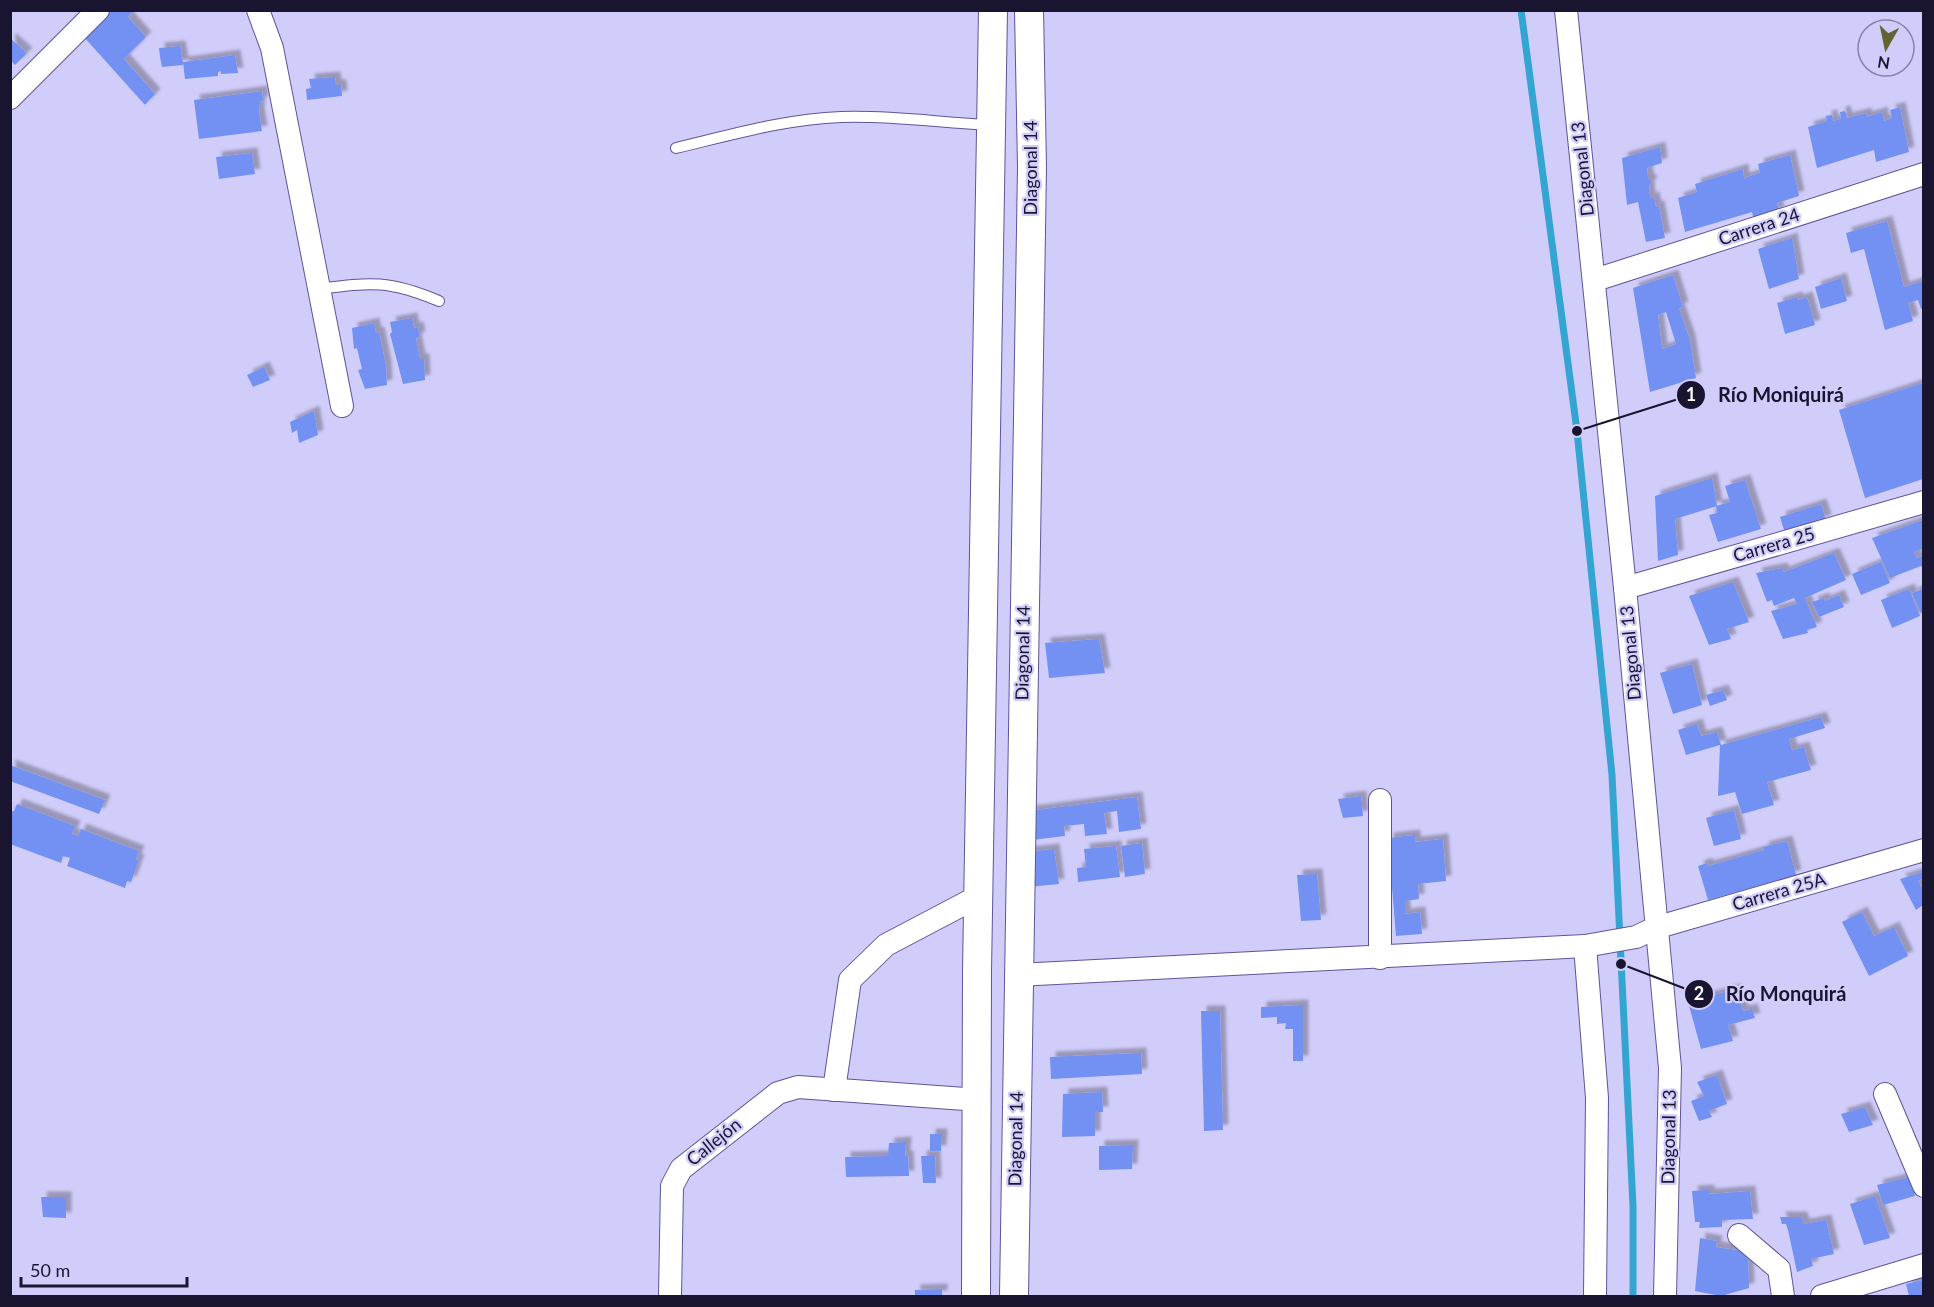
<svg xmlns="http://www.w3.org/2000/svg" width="1934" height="1307" viewBox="0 0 1934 1307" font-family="Lato,sans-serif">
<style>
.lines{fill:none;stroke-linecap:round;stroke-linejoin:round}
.stream{stroke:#34a5d2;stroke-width:7}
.building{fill:#7391f2;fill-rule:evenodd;filter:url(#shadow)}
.service-casing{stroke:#5f5497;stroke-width:12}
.minor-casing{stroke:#5f5497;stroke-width:24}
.tertiary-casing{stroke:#5f5497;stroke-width:30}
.service{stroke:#fff;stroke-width:10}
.minor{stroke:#fff;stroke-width:22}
.tertiary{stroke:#fff;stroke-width:28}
.labels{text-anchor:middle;stroke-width:4.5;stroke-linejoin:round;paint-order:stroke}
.street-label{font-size:18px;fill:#191430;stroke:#d1cdfb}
.leader{fill:none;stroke:#191430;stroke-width:2}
.callout-dot{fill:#191430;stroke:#d1cdfb;stroke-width:2}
.mark-label{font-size:18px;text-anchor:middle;font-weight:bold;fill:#fff}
.callout-label{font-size:20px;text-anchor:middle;font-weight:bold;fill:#191430;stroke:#d1cdfb;stroke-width:4.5;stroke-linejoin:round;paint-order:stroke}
</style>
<defs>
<filter id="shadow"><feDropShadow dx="5.5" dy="-5.5" stdDeviation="1.5" flood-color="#0004"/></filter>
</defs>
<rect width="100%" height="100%" fill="#d1cdfb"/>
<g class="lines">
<polyline class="stream" points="1521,10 1577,431 1612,775 1633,1206 1633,1296"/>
</g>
<g class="building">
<polygon points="111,10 134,10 128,17 146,37 124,59 155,94 145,105 83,36"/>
<polygon points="10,38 27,53 15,65 10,60"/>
<polygon points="180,46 183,62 235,55 238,73 221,74 221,71 218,72 218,76 185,79 183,62 183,65 162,67 160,57 159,48"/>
<polygon points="335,77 336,85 341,85 342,96 307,100 306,89 311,88 309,79"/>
<polygon points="262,91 263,101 260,102 259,112 262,131 199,139 194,100"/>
<polygon points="1900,107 1909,152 1876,162 1874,150 1817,168 1808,127 1827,121 1826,116 1832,115 1833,121 1841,119 1840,112 1845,111 1847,118 1866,113 1867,117 1882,112 1884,121 1892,118 1890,110"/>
<polygon points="1660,147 1662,163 1647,168 1648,178 1652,182 1649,186 1650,198 1654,197 1656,207 1659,206 1665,238 1646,242 1638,202 1627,205 1622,158"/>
<polygon points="252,153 255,174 219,179 216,157"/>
<polygon points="1790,155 1799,196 1777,203 1779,212 1754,221 1752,212 1685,232 1678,198 1697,192 1695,184 1743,169 1744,178 1760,173 1758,164"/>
<polygon points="1887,221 1904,287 1923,281 1923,308 1921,309 1918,300 1908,303 1913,321 1885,330 1864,249 1851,253 1846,233"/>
<polygon points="1792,238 1799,279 1769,289 1758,249"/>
<path d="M1673 275 1683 307 1679 308 1690 340 1696 378 1650 392 1633 288ZM1666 312 1676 344 1662 349 1658 315Z"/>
<polygon points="1841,278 1847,301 1821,309 1815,287"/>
<polygon points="1797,297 1798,300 1807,297 1815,325 1785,334 1777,303"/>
<polygon points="412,318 414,328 418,327 420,337 416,338 420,359 424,359 425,380 403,384 390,334 392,332 390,322"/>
<polygon points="374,323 376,333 379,332 386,366 387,385 365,389 358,370 362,369 357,348 354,349 352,328"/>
<polygon points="264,367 270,380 253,387 247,375"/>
<polygon points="1923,383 1923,479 1865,498 1839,410"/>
<polygon points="314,411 318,435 299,443 297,430 292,433 290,422"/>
<polygon points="1712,478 1717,506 1675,519 1678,555 1658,561 1655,496"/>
<polygon points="1745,480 1761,529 1718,542 1709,515 1717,513 1716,506 1730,502 1725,486"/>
<polygon points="1821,504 1826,520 1785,533 1780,517"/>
<polygon points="1923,520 1923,549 1914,552 1917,558 1923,556 1923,568 1921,566 1890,578 1872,538"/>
<polygon points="1834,553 1846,580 1805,598 1817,627 1807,630 1808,633 1783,639 1771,611 1797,604 1794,598 1774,606 1772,600 1767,602 1756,573 1782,568 1784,572"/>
<polygon points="1881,562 1890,583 1861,595 1852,574"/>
<polygon points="1733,582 1749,622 1727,629 1731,639 1709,645 1689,596"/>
<polygon points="1909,589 1920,616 1892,628 1881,600"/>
<polygon points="1923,589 1923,612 1921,613 1912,593"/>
<polygon points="1839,595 1844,607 1819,617 1812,602 1824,598 1825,601"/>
<polygon points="1099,639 1105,673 1049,678 1045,643"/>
<polygon points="1692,664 1702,705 1673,714 1660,673"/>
<polygon points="1723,690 1727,700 1710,706 1706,695"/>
<polygon points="1821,717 1825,728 1789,739 1792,750 1804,747 1811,770 1767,782 1774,805 1742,814 1735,792 1718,796 1720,745 1686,755 1678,730 1697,724 1701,736 1717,732 1721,745"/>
<polygon points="10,765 105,800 99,814 10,781"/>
<polygon points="1361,796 1363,816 1343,818 1338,799"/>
<polygon points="1137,797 1141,829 1119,832 1117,811 1104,813 1107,834 1085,836 1084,824 1064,826 1065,836 1032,840 1029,811"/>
<polygon points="17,804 75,826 72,834 78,836 81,829 139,851 136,859 139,860 131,882 127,881 125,888 67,866 70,858 67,857 63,856 61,863 10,844 10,812 14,811"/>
<polygon points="1734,810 1741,839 1714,846 1706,818"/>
<polygon points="1415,835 1415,842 1443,839 1446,881 1418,884 1419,899 1405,901 1405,914 1420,912 1422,934 1396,936 1388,838"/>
<polygon points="1787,841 1796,875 1708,900 1698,866 1707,863 1708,866 1764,850 1763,847"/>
<polygon points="1142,843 1145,874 1125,877 1121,846"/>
<polygon points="1116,846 1120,877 1078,882 1077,868 1086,867 1084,849"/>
<polygon points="1054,849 1059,884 1029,887 1025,852"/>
<polygon points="1923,872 1923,878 1918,881 1923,890 1923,905 1916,910 1900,879"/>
<polygon points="1317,874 1321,920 1301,921 1297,875"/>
<polygon points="1862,912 1874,936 1894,927 1908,956 1869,976 1842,922"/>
<polygon points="1736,989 1743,1011 1752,1009 1755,1018 1728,1025 1733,1041 1701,1049 1688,1002"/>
<polygon points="1303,1005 1303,1061 1293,1061 1293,1029 1285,1029 1286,1023 1277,1024 1277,1017 1261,1018 1261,1007"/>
<polygon points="1201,1011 1220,1011 1223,1130 1204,1131"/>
<polygon points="1141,1053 1142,1074 1051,1079 1050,1057"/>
<polygon points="1717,1075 1727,1104 1709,1111 1712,1117 1699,1121 1691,1101 1704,1096 1697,1082"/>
<polygon points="1102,1092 1103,1112 1095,1112 1095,1136 1062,1137 1063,1094"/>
<polygon points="1865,1107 1873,1125 1849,1132 1841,1114"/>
<polygon points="930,1134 942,1134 941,1151 930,1151"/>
<polygon points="906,1142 905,1156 908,1156 909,1176 846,1177 845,1157 888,1156 889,1143"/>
<polygon points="1133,1145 1132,1169 1099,1170 1099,1146"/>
<polygon points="921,1156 935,1156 936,1183 923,1183"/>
<polygon points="1909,1177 1915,1196 1883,1205 1877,1185"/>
<polygon points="1709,1190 1709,1194 1750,1191 1753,1219 1722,1220 1722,1227 1699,1228 1700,1222 1695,1222 1692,1191"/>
<polygon points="1875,1196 1890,1238 1864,1245 1850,1204"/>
<polygon points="41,1197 66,1197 66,1218 43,1217"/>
<polygon points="1780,1217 1802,1217 1804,1224 1826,1220 1834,1254 1811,1259 1813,1266 1797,1272 1788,1230 1786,1224 1782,1224"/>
<polygon points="1700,1238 1717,1241 1716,1247 1748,1252 1749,1288 1721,1296 1695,1291"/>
<polygon points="1923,1280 1923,1296 1909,1296 1906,1284"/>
<polygon points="942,1289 942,1296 915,1296 915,1290"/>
</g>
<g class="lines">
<defs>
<g id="service">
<path d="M676 148C730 135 785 119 841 117 891 115 942 123 991 125"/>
<path d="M319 289C372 282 389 280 439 301"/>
</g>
<g id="minor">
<polyline points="258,10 272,48 342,406"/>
<polyline points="1566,10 1625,588 1670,1068 1665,1296"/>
<polyline points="10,98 98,10"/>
<polyline points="1595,280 1924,174"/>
<polyline points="1625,588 1924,502"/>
<polyline points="1585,946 1597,1098 1595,1296"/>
<polyline points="1380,958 1380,800"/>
<polyline points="1017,975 1585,946 1636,937 1655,928 1924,850"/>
<polyline points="834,1090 850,980 886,945 979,896"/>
<polyline points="1885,1094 1924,1186"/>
<polyline points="1739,1235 1779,1269 1783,1296"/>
<polyline points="670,1296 672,1186 681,1169 778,1093 798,1087 979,1100"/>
<polyline points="1822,1296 1924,1265"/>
</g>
<g id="tertiary">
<polyline points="976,1296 977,972 993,10"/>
<polyline points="1014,1296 1032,167 1029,10"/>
</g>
</defs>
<use href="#service" class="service-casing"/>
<use href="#minor" class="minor-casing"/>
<use href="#tertiary" class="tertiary-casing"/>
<use href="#service" class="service"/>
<use href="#minor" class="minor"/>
<use href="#tertiary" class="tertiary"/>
</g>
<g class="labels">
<g class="street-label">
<text transform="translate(1031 168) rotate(-90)" y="6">Diagonal 14</text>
<text transform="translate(1583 169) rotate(-96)" y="6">Diagonal 13</text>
<text transform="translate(1759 227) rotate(-18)" y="6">Carrera 24</text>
<text transform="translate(1774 545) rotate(-16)" y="6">Carrera 25</text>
<text transform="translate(1023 653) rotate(-89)" y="6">Diagonal 14</text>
<text transform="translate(1631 653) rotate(-95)" y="6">Diagonal 13</text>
<text transform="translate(1779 892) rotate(-16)" y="6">Carrera 25A</text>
<text transform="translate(1669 1137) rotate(-89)" y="6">Diagonal 13</text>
<text transform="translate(1016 1139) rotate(-89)" y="6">Diagonal 14</text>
<text transform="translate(714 1142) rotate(-39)" y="6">Callejón</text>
</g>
</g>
<path class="leader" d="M1577 431L1691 395M1621 964L1699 994"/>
<g class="callout-dot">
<circle cx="1577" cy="431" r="6"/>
<circle cx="1621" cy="964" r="6"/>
<circle cx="1691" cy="395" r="15"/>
<circle cx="1699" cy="994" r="15"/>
</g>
<g class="mark-label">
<text x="1691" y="401">1</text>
<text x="1699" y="1000">2</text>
</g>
<g class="callout-label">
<text x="1781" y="402">Río Moniquirá</text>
<text x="1786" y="1001">Río Monquirá</text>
</g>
<rect width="1934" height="1307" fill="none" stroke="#191430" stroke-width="24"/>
<g transform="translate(1886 48) rotate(189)"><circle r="28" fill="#d1cdfb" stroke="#8783aa" stroke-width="1.5"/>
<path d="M0-4.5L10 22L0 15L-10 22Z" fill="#636431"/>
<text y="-9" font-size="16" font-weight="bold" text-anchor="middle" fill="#191430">N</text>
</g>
<path d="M21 1277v9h166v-9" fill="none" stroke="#191430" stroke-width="3"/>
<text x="30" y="1277" font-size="18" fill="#191430" stroke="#d1cdfb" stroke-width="4.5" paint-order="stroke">50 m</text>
</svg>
